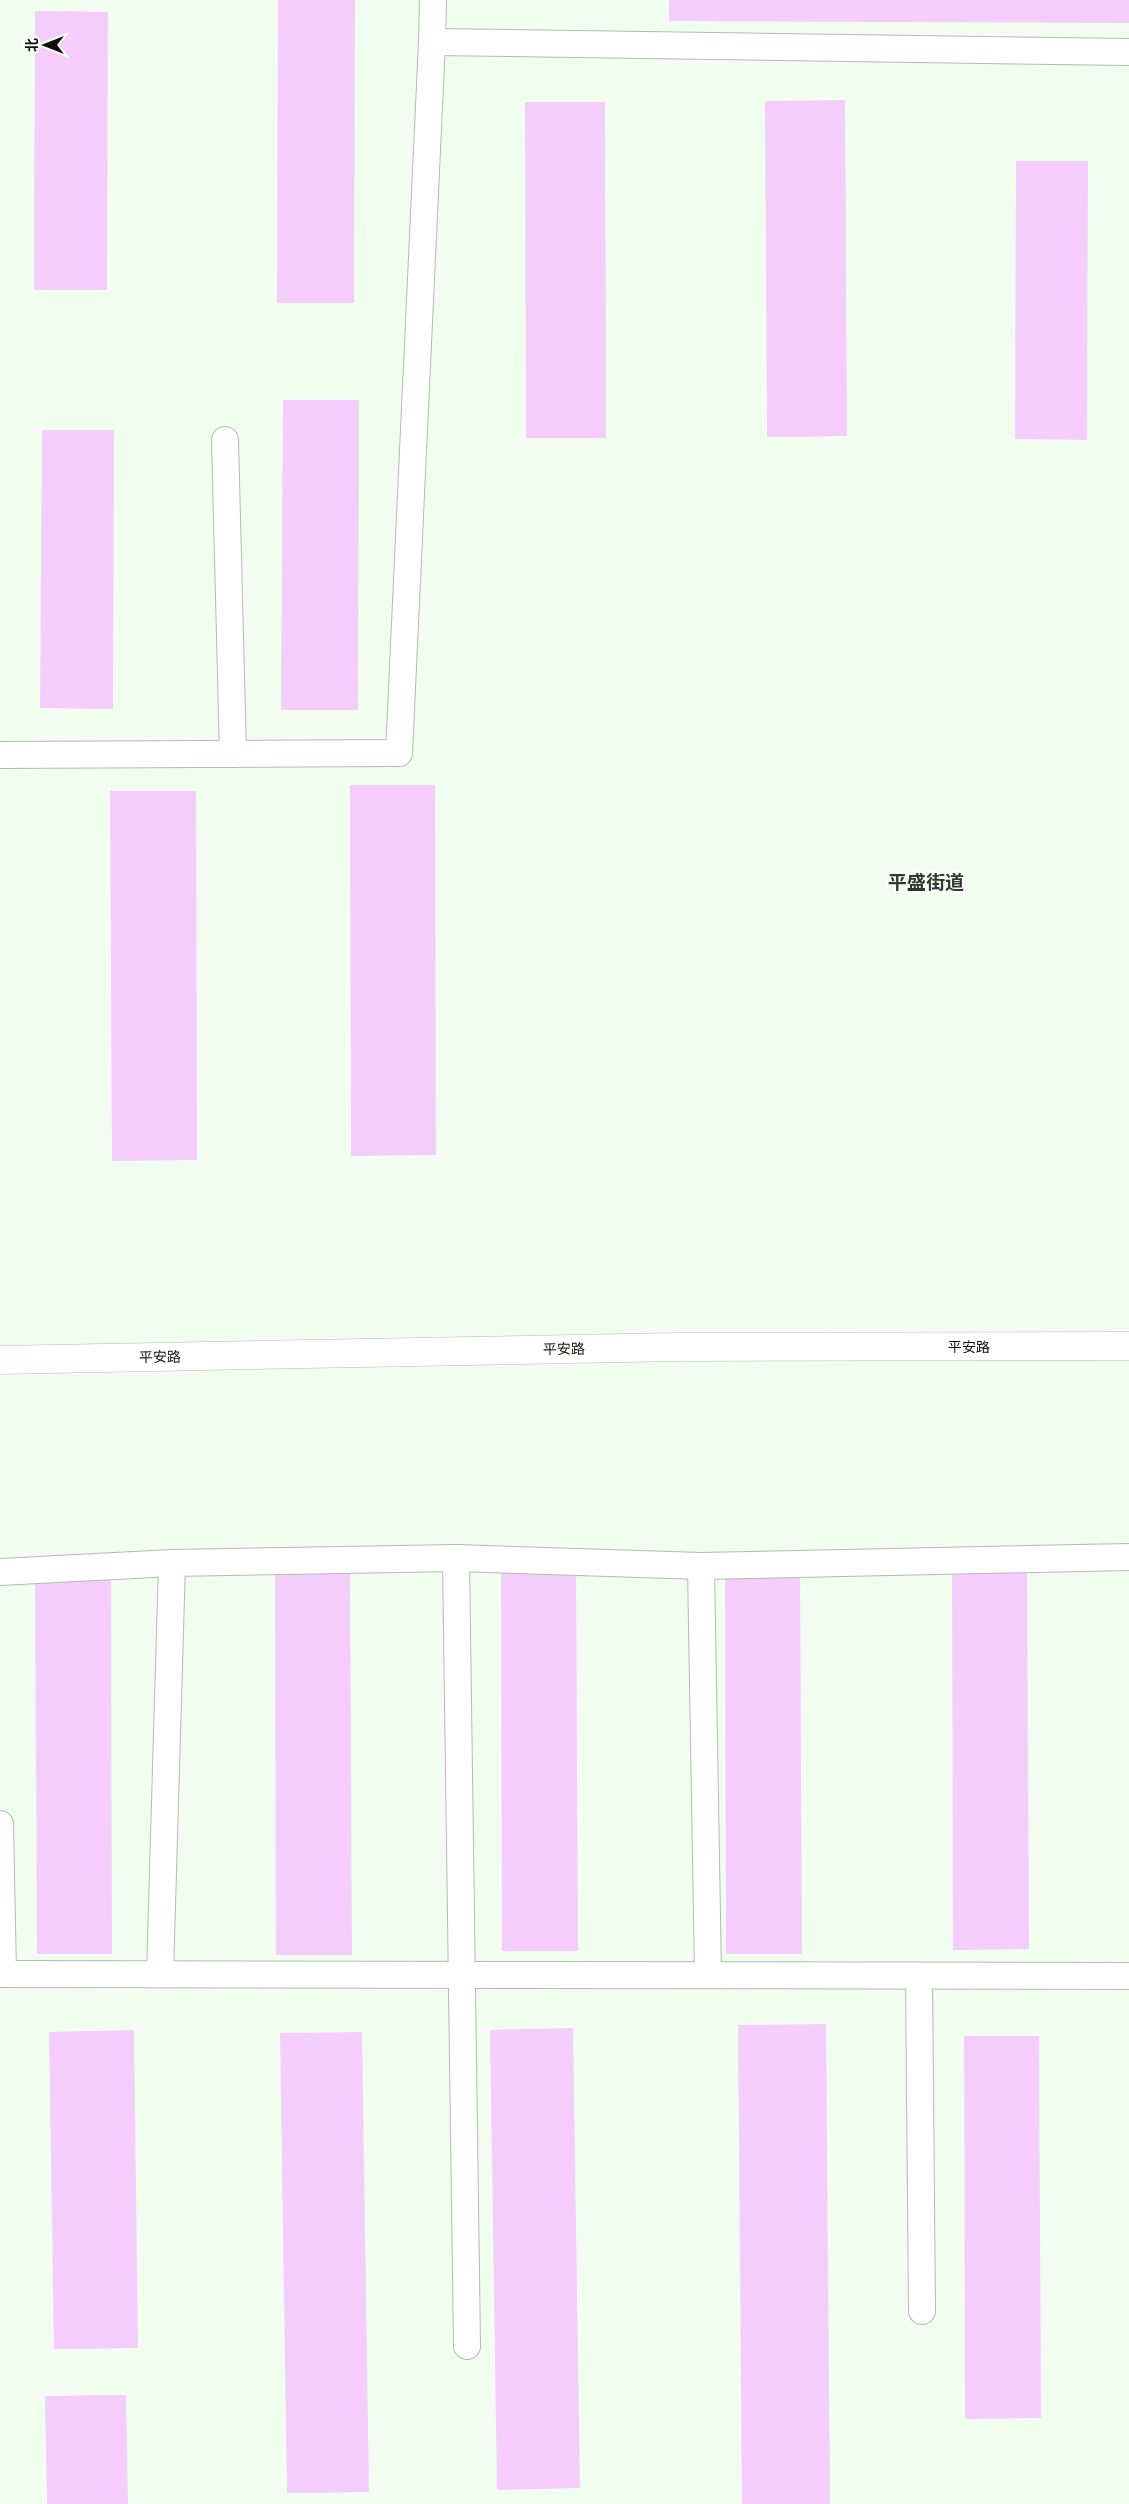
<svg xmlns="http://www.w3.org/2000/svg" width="1129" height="2504" viewBox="0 0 1129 2504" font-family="'Archivo Narrow','Noto Sans SC',sans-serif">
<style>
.building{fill:#f4cdfc}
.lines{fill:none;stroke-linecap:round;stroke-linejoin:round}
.lane-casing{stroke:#b0bdae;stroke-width:28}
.street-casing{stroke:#b0bdae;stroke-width:29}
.lane{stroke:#fff;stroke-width:26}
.street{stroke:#fff;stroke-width:28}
.labels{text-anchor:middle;stroke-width:4.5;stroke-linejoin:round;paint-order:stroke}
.street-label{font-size:14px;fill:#0d110c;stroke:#fff}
.district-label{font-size:19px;font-weight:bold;fill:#2f3a2e;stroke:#fff}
</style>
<rect width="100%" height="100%" fill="#f1feef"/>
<g class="building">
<polygon points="278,0 355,0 354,303 277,303"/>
<polygon points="669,0 1129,0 1129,23 669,21"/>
<polygon points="35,11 108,12 107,290 34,290"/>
<polygon points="845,100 847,436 767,437 765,101"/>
<polygon points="525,102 605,102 606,438 526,438"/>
<polygon points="1016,161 1088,161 1087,440 1015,439"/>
<polygon points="283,400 359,400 358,710 281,710"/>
<polygon points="42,430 114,430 113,709 40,708"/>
<polygon points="350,785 435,785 436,1155 351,1156"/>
<polygon points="110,791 196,791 197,1160 112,1161"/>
<polygon points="952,1567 1027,1567 1029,1949 953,1950"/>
<polygon points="501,1568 576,1568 578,1951 502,1951"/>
<polygon points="35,1571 111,1571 112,1954 37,1954"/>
<polygon points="725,1571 800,1571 802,1954 726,1954"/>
<polygon points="275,1573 350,1573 352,1955 276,1955"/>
<polygon points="826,2024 830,2504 742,2504 738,2025"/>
<polygon points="573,2028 580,2488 497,2490 490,2030"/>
<polygon points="134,2030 138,2348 54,2349 49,2032"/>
<polygon points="362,2032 369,2492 287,2493 280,2033"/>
<polygon points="964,2036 1039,2036 1041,2418 965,2419"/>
<polygon points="126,2395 128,2504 47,2504 45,2396"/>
</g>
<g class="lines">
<defs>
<g id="lane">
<polyline points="433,0 432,42 1129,52"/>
<polyline points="225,440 233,754"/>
<polyline points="0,755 399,753 432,42"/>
<polyline points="456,1558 467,2346"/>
<polyline points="701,1566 708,1975"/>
<polyline points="0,1572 172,1563 456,1558 701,1566 1129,1557"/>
<polyline points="0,1824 3,1974"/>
<polyline points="0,1974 1129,1976"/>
<polyline points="160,1974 172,1563"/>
<polyline points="919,1976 922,2311"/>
</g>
<polyline id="street" points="0,1360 676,1347 1129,1346"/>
</defs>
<use href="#lane" class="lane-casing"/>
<use href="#street" class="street-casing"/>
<use href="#lane" class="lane"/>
<use href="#street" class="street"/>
</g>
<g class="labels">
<g class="street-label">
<text x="969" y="1352">平安路</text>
<text transform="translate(564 1349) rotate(-1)" y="5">平安路</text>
<text transform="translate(160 1357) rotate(-1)" y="5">平安路</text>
</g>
<g class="district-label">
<text x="926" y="889">平盛街道</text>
</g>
</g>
<g transform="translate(45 45) rotate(270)" stroke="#ffffff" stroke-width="4" paint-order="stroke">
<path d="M0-4L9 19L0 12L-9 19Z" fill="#0d110c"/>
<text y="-8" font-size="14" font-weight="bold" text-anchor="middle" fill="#0d110c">北</text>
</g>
</svg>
